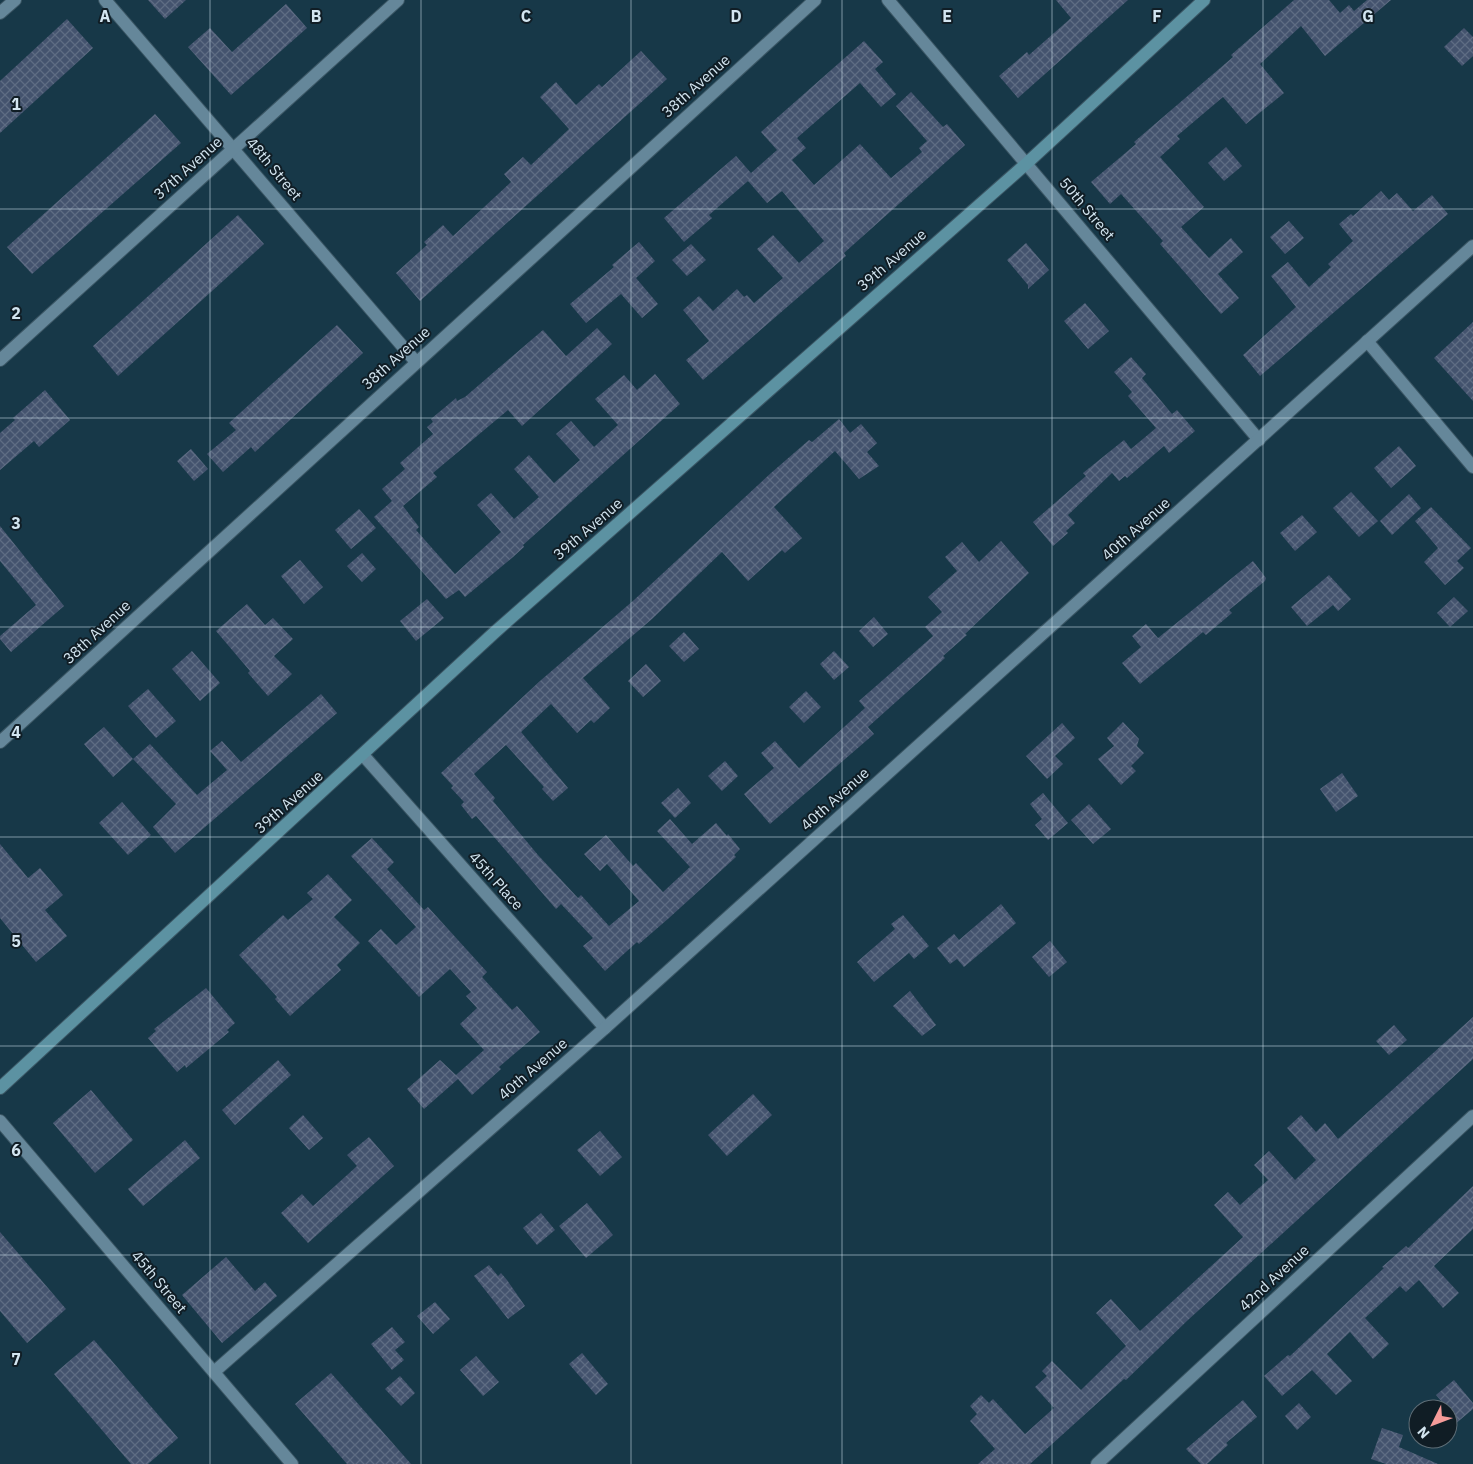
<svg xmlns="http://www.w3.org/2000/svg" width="1473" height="1464" viewBox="0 0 1473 1464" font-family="'IBM Plex Sans',sans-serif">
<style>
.building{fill:url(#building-cross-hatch)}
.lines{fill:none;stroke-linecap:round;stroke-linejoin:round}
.minor-casing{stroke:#3b5664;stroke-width:14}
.tertiary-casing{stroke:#3b5664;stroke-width:14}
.secondary-casing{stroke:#3b5664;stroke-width:14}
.minor{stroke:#65879a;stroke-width:12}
.tertiary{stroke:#65879a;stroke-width:12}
.secondary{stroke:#5c92a2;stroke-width:12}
.grid{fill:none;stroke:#d3e5f0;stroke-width:1;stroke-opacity:0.55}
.labels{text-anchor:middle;stroke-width:4;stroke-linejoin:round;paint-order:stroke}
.street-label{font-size:15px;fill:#d3e5f0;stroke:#101d25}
.grid-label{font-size:16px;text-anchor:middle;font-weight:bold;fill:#d3e5f0;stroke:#101d25;stroke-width:4;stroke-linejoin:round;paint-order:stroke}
</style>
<defs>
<pattern id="building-cross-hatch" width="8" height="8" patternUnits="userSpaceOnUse" patternTransform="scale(1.25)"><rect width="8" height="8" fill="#44536e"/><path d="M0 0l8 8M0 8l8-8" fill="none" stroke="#5e6c83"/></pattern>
</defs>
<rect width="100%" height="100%" fill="#173848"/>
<g class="building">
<polygon points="148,0 186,0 165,19"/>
<polygon points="1056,0 1128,0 1018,98 999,76 1027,52 1029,55 1071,18"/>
<polygon points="1294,0 1329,0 1340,13 1349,5 1354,11 1367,0 1391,0 1325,56 1301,26 1260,64 1284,93 1246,124 1223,97 1177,136 1180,139 1160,157 1204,207 1181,227 1209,258 1231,238 1243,252 1218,274 1239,298 1221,314 1160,244 1163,241 1121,194 1110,204 1091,182 1136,144 1134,142 1233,57 1231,55"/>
<polygon points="286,4 307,28 231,95 188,47 210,28 232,52"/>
<polygon points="67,19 93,48 0,133 0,81"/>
<polygon points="1464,28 1473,37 1473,56 1462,66 1444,47"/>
<polygon points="864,41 883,62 875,69 896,94 881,107 860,83 797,138 806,148 792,160 814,185 860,144 891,178 922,152 919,148 927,141 896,106 911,92 943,127 947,124 965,145 844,253 846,256 809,288 703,380 686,360 709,341 683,310 699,296 713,311 737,289 744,297 747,295 754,303 783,278 757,249 773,235 799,263 824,241 782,191 767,203 748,181 709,215 712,218 684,242 664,218 736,156 751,173 777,150 761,132"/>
<polygon points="641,51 667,79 420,301 396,273 427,245 424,242 443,225 453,236 511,182 504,174 523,157 531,165 569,129 540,97 556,82 576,105 599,84 602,87"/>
<polygon points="155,114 181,143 32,274 7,247"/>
<polygon points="1226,147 1242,166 1224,181 1208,163"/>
<polygon points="1381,191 1389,200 1397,193 1413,211 1432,195 1448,214 1260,376 1243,355 1296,307 1271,276 1288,262 1309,287 1331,267 1328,264 1353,241 1339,224 1351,214 1353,216"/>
<polygon points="238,215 264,244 118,376 93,346"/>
<polygon points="1289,221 1304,238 1285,254 1270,237"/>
<polygon points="639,242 655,261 636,278 658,304 642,318 621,294 586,323 570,304 614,267 612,265"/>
<polygon points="1026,243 1049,270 1028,289 1028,285 1007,260"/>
<polygon points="691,244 706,260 687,276 672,260"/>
<polygon points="1085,303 1109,331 1088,349 1064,321"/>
<polygon points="1473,322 1473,401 1434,358"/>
<polygon points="337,325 363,353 255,452 251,447 223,472 207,454 236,430 229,423"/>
<polygon points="597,328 612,344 522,426 508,410 433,473 437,477 403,506 419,527 416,530 455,574 501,532 477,505 491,493 514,519 539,497 514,469 529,455 554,483 580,460 556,434 571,421 594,447 618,425 595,399 624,375 637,390 655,374 680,404 523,545 524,547 513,557 465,597 459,590 446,599 374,517 392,501 382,489 405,469 400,463 433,434 427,427 433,422 431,419 456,398 457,401 465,397 543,330 566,356"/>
<polygon points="1131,357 1146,374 1142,378 1172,414 1177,410 1195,431 1169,453 1164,446 1127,478 1125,476 1119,481 1112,473 1068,515 1075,523 1066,531 1068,533 1053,546 1033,522 1086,476 1083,473 1124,440 1131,449 1156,428 1128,396 1132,392 1114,372"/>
<polygon points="45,390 70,420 39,447 34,441 0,470 0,433 15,420 13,418"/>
<polygon points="839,419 850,433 861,424 877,443 867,452 879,466 859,479 835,451 774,507 802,538 785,553 782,550 748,581 722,552 652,619 583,678 610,708 594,723 591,720 577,733 551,704 521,732 568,788 553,801 542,789 544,787 506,745 474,774 495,798 493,801 538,855 578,898 581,895 609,926 639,901 607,864 600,871 584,854 606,835 633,866 636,863 663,892 690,867 657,831 670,819 692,844 716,823 727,836 728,834 740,849 734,855 736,857 669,918 639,944 637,942 605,971 583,946 593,938 561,904 556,909 476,816 472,819 461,805 464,802 451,788 453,786 441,773 540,681 634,600 771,473 809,440 812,442"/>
<polygon points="1399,446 1416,466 1391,488 1374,468"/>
<polygon points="191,449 208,469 194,481 177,461"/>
<polygon points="1351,492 1378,521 1359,537 1333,508"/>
<polygon points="1409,494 1421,508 1392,535 1380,521"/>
<polygon points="1431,507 1471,548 1457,561 1464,568 1445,585 1424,562 1438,548 1415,521"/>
<polygon points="359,509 376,528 351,549 335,530"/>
<polygon points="1302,515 1317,532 1295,551 1280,533"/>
<polygon points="0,526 64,606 11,652 0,639 0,636 36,605 0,561"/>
<polygon points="1001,541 1029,573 965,634 967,635 943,656 945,658 868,727 874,734 770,824 744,794 774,768 761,753 775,741 799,768 865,708 859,701 933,636 925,627 942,612 928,597 957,571 945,557 962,542 979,562"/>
<polygon points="362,553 376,569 362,582 347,566"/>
<polygon points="300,560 323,587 304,604 281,576"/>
<polygon points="1253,561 1266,578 1265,581 1229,610 1232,613 1206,635 1203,632 1140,684 1122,663 1141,647 1132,636 1146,624 1158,638"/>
<polygon points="1329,575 1351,599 1338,611 1333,605 1307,626 1291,607"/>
<polygon points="1454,597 1468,611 1450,627 1437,613"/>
<polygon points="427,599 444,618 416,641 400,621"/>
<polygon points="247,604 265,625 273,618 293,639 274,656 292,674 268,696 248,673 250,671 216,631"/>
<polygon points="874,617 888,634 873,647 859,631"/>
<polygon points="684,632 699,649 684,662 669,646"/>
<polygon points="192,651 220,683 200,701 172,669"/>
<polygon points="834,651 849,667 834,680 820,664"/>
<polygon points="646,664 661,681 643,697 628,681"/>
<polygon points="148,689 176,721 156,738 128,706"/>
<polygon points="806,691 821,707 804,723 789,707"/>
<polygon points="321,694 337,713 175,853 153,827 176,804 133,759 150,744 197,795 227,770 210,751 222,741 241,762"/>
<polygon points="1123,722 1139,739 1137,746 1144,753 1131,766 1136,771 1121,785 1098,759 1114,746 1107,738"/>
<polygon points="1062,723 1075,738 1055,756 1063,764 1047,779 1026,756"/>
<polygon points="104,727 133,759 113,777 84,744"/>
<polygon points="725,761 738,776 722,791 708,776"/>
<polygon points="1342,773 1358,796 1336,812 1320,789"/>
<polygon points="678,788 691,803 675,818 661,803"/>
<polygon points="1043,793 1068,823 1048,840 1035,825 1042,819 1030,804"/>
<polygon points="122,802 151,835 128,855 99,823"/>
<polygon points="1089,804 1111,829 1093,844 1071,820"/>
<polygon points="372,838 394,862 387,869 424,910 428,907 487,972 482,977 512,1010 517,1006 540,1032 499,1067 501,1069 472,1095 458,1079 424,1109 407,1089 440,1060 456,1075 484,1050 460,1024 477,1008 466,996 471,992 450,969 419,997 368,941 381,929 396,945 416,927 351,856"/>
<polygon points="0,844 28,878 40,868 63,895 45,910 67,936 36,962 0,918"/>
<polygon points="328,874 352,900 334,917 360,943 337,965 341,970 290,1016 275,999 277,997 239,955 283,915 288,920 313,899 307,893"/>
<polygon points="1001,904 1016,923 964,967 957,959 950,964 937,948 954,934 959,940"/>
<polygon points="903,915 929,946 914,959 909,953 874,982 857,962 895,929 891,924"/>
<polygon points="1050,941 1067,962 1049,977 1032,957"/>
<polygon points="206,988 235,1023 227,1030 229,1032 186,1068 185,1065 177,1072 148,1038 156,1031 154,1029"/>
<polygon points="910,991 936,1025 922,1036 893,1006"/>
<polygon points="1473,1017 1473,1059 1188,1320 1126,1380 1124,1379 1030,1464 978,1464 995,1449 970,1421 977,1414 970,1406 981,1395 989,1403 993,1399 1025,1434 1054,1408 1035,1387 1047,1376 1042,1371 1052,1361 1081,1390 1126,1346 1096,1313 1111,1299 1140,1331 1243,1237 1214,1205 1228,1192 1240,1205 1268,1180 1254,1165 1269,1151 1295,1180 1316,1160 1287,1128 1301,1115 1316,1132 1325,1123 1338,1139"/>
<polygon points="1394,1025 1407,1040 1389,1055 1376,1041"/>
<polygon points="278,1060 291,1075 235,1125 222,1110"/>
<polygon points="91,1090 133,1140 95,1173 53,1123"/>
<polygon points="753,1094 772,1115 727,1156 708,1135"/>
<polygon points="303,1115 323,1138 309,1150 289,1128"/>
<polygon points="600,1131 622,1157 600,1176 577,1150"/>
<polygon points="369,1137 394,1166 308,1243 281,1213 302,1194 313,1206 357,1166 347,1155"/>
<polygon points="185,1140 200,1158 143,1206 128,1189"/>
<polygon points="1473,1186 1473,1229 1434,1266 1459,1293 1443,1308 1419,1280 1406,1292 1400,1286 1365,1318 1389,1344 1373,1359 1350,1332 1327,1354 1352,1381 1336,1395 1312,1370 1282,1396 1264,1376 1288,1355 1290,1356 1384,1268 1382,1267 1406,1246 1408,1248"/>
<polygon points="587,1203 613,1235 586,1258 559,1226"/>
<polygon points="541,1213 555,1230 537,1245 523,1228"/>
<polygon points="0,1232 66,1309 27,1343 0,1311"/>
<polygon points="226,1257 255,1291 265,1282 277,1296 222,1343 182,1295"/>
<polygon points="489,1265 498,1276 501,1273 507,1280 525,1306 508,1319 474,1276"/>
<polygon points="435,1302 450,1319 433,1334 417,1316"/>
<polygon points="392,1327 405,1342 395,1350 404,1360 392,1370 371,1344"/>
<polygon points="94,1340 178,1438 148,1464 131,1464 54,1374"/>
<polygon points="582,1353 608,1384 596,1395 569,1364"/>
<polygon points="476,1356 499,1382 483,1396 460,1370"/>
<polygon points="331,1373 411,1464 347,1464 295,1404"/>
<polygon points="400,1376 415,1393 401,1406 385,1389"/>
<polygon points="1454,1380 1473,1403 1473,1409 1448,1430 1448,1409 1436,1395"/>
<polygon points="1243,1400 1257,1417 1226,1443 1228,1445 1207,1464 1201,1464 1186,1449"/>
<polygon points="1299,1403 1311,1417 1297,1430 1285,1416"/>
<polygon points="1382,1428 1403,1435 1399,1447 1438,1464 1386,1464 1371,1459"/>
</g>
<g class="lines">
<defs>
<g id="minor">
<polyline points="105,0 416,362"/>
<polyline points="888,0 1259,440"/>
<polyline points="0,13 15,0"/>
<polyline points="1367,341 1473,467"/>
<polyline points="0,360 398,0"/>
<polyline points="0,742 815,0"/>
<polyline points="363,755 605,1028"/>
<polyline points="214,1372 605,1028 1473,246"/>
<polyline points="1097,1464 1473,1116"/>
</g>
<polyline id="tertiary" points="0,1121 292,1464"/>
<polyline id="secondary" points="0,1088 495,632 1027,163 1204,0"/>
</defs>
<use href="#minor" class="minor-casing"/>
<use href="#tertiary" class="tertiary-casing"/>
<use href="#secondary" class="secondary-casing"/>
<use href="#minor" class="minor"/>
<use href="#tertiary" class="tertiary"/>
<use href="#secondary" class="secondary"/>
</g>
<path class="grid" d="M210 0V1464M421 0V1464M631 0V1464M842 0V1464M1052 0V1464M1263 0V1464M0 209H1473M0 418H1473M0 627H1473M0 837H1473M0 1046H1473M0 1255H1473"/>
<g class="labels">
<g class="street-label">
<text transform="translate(696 86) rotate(-42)" y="5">38th Avenue</text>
<text transform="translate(188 168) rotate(-42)" y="5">37th Avenue</text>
<text transform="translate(274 169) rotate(50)" y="5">48th Street</text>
<text transform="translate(1087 209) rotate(50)" y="5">50th Street</text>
<text transform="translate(892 260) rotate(-41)" y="5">39th Avenue</text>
<text transform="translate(396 358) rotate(-42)" y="5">38th Avenue</text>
<text transform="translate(588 529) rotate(-41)" y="5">39th Avenue</text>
<text transform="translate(1136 529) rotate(-42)" y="5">40th Avenue</text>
<text transform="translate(97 632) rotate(-43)" y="5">38th Avenue</text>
<text transform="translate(835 799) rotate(-42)" y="5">40th Avenue</text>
<text transform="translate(289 802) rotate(-42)" y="5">39th Avenue</text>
<text transform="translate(496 881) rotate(48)" y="5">45th Place</text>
<text transform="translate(533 1069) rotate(-41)" y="5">40th Avenue</text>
<text transform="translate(1274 1278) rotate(-43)" y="5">42nd Avenue</text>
<text transform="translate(159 1282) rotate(50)" y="5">45th Street</text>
</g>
</g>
<g class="grid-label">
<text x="105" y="22">A</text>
<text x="316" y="22">B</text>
<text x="526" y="22">C</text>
<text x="736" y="22">D</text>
<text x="947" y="22">E</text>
<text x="1157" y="22">F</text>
<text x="1368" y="22">G</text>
<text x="16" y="110">1</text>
<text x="16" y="319">2</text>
<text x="16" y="529">3</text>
<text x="16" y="738">4</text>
<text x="16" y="947">5</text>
<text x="16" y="1156">6</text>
<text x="16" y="1365">7</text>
</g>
<g transform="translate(1433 1424) rotate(228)"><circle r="24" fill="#101d25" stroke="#5e6d76"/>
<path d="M0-4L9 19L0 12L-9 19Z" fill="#f59b99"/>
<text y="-8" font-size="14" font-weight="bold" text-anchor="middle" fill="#d3e5f0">N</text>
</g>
</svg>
